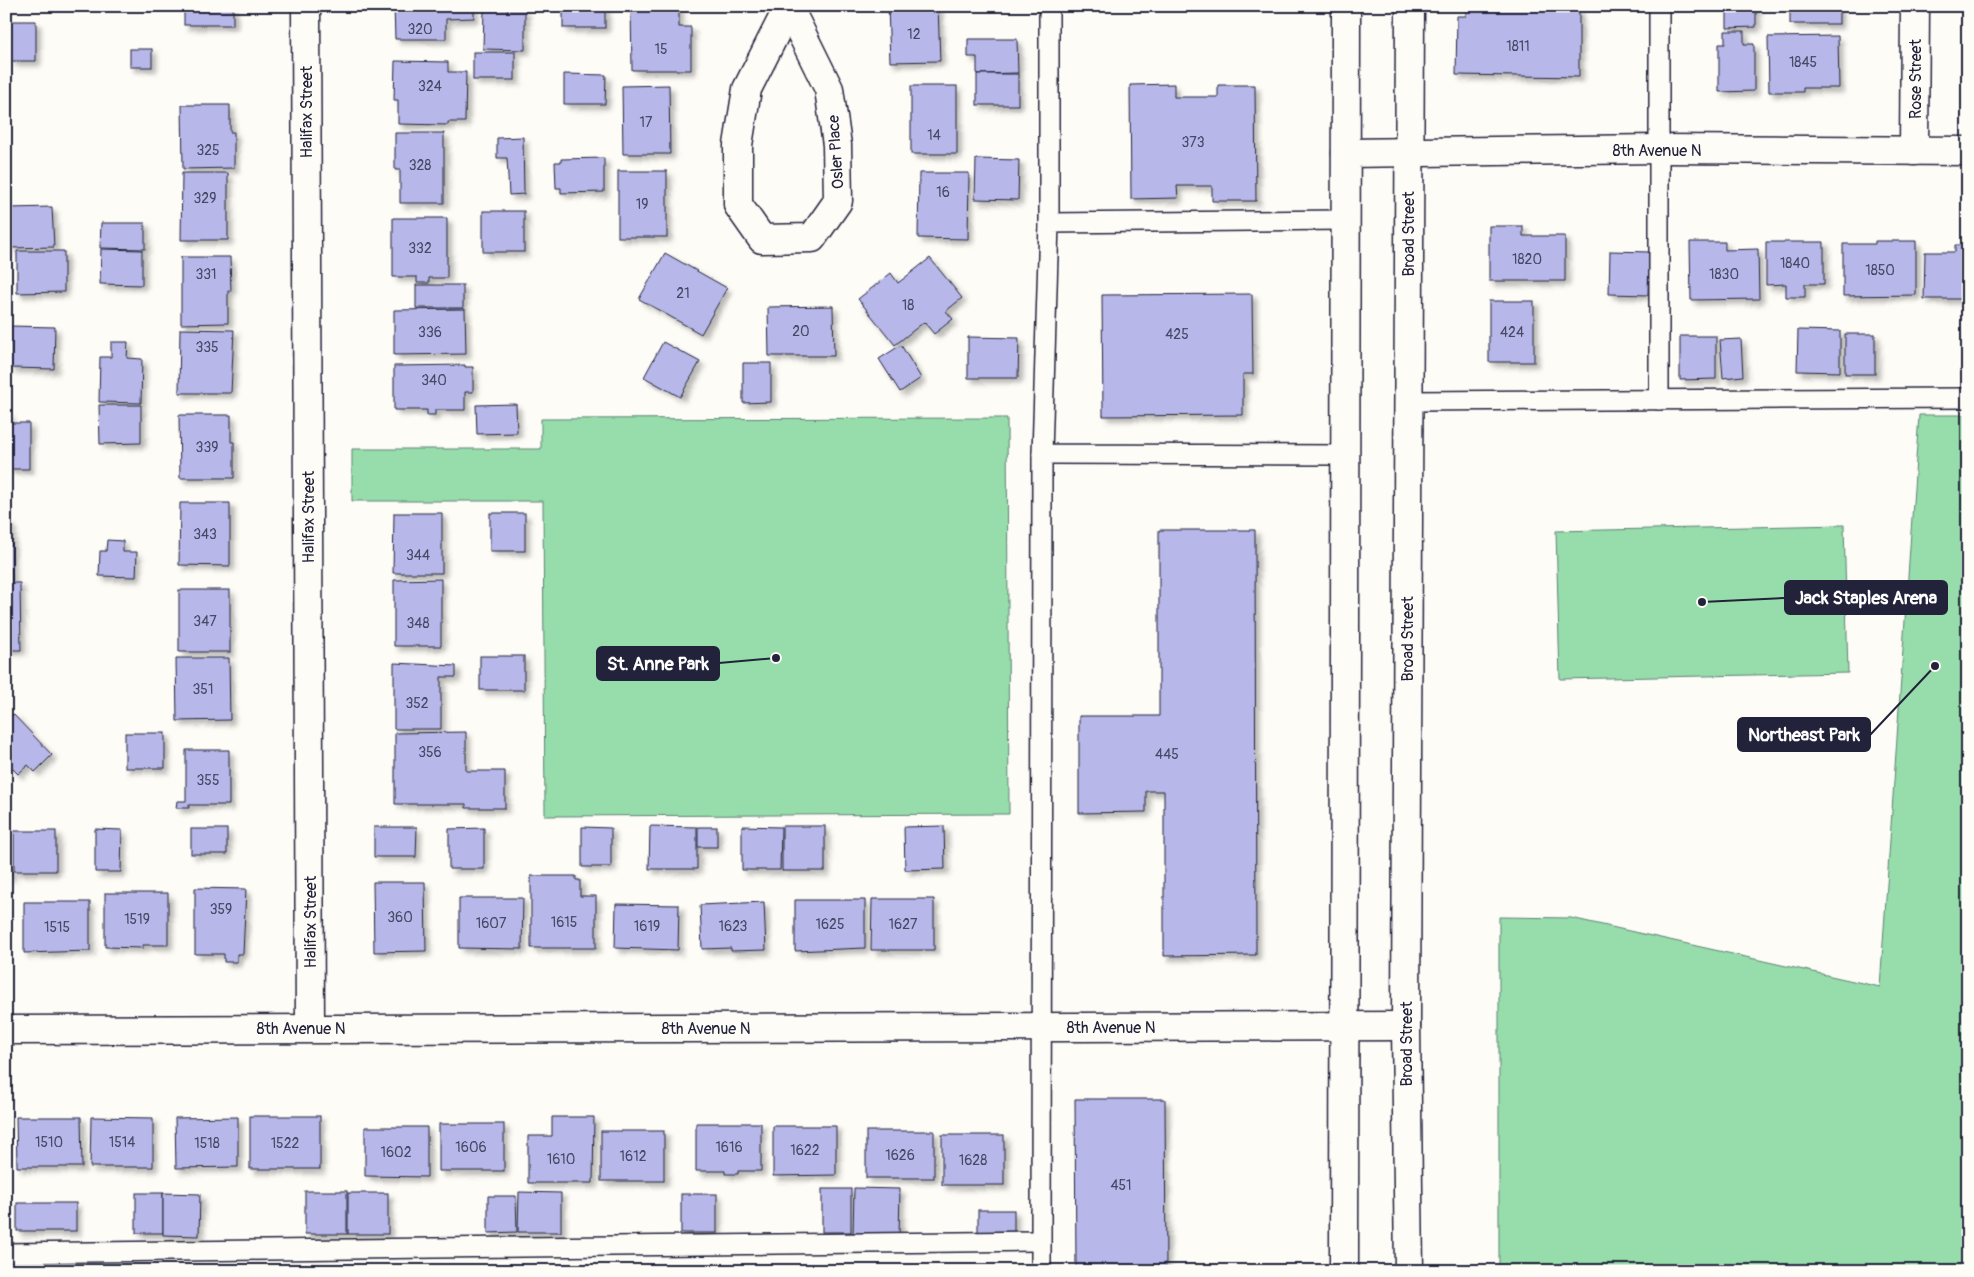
<svg xmlns="http://www.w3.org/2000/svg" width="1974" height="1277" viewBox="0 0 1974 1277" font-family="Pangolin,sans-serif">
<style>
.green{fill:#97ddab;stroke:#5c8073}
.building{fill:#b7b7e9;stroke:#22223b;filter:url(#shadow)}
.lines{fill:none;stroke-linecap:round;stroke-linejoin:round}
.lane-casing{stroke:#22223b;stroke-width:22}
.street-casing{stroke:#22223b;stroke-width:31}
.secondary-casing{stroke:#22223b;stroke-width:31}
.lane{stroke:#fdfcf7;stroke-width:19}
.street{stroke:#fdfcf7;stroke-width:28}
.secondary{stroke:#fdfcf7;stroke-width:28}
.labels{text-anchor:middle;stroke-width:4;stroke-linejoin:round;paint-order:stroke}
.number-label{font-size:14px;fill:#474766}
.street-label{font-size:16px;fill:#22223b;stroke:#fdfcf7}
.leader{fill:none;stroke:#22223b;stroke-width:2}
.callout-dot{fill:#22223b;stroke:#fdfcf7;stroke-width:2}
.callout{fill:#22223b;stroke:#22223b;stroke-width:2}
.callout-label{font-size:18px;text-anchor:middle;font-weight:bold;fill:#fff}
</style>
<defs>
<filter id="shadow"><feDropShadow dx="4.5" dy="4.5" stdDeviation="2.5" flood-color="#0004"/></filter>
</defs>
<rect width="100%" height="100%" fill="#fdfcf7"/>
<filter id="ink" filterUnits="userSpaceOnUse"><feTurbulence type="fractalNoise" baseFrequency=".02" numOctaves="2"/><feDisplacementMap in="SourceGraphic" scale="10" xChannelSelector="R" yChannelSelector="G"/><feConvolveMatrix kernelMatrix="1 2 1 2 8 2 1 2 1" color-interpolation-filters="sRGB"/></filter>
<g filter="url(#ink)">
<g class="green">
<polygon points="1919,415 1968,415 1968,1271 1499,1271 1499,917 1571,918 1880,987"/>
<polygon points="1007,418 1009,814 545,816 543,501 352,501 352,449 541,449 541,419"/>
<polygon points="1844,525 1848,673 1560,679 1556,531"/>
</g>
<g class="building">
<rect x="184" y="6" width="49" height="19"/>
<polygon points="394,6 474,6 474,18 446,19 446,39 395,39"/>
<rect x="563" y="6" width="42" height="22"/>
<polygon points="631,6 679,6 679,27 691,27 691,70 632,70"/>
<polygon points="888,6 938,6 940,61 890,62"/>
<polygon points="1466,6 1571,6 1571,8 1579,8 1579,77 1456,75 1457,16 1466,16"/>
<polygon points="1727,6 1756,6 1756,27 1727,28"/>
<rect x="1790" y="6" width="49" height="18"/>
<polygon points="484,9 525,10 525,50 483,49"/>
<polygon points="11,21 36,21 36,61 10,61"/>
<polygon points="1725,31 1744,31 1744,44 1754,44 1754,91 1719,92 1719,44 1725,44"/>
<polygon points="1838,36 1839,88 1803,88 1803,92 1769,92 1768,37"/>
<polygon points="968,39 1017,39 1018,73 977,74 977,57 968,57"/>
<rect x="130" y="49" width="22" height="18"/>
<rect x="473" y="52" width="42" height="28"/>
<polygon points="395,61 448,62 448,72 466,72 465,122 448,122 448,125 398,124 398,100 394,100"/>
<polygon points="564,74 606,75 605,104 564,104"/>
<rect x="977" y="74" width="41" height="31"/>
<polygon points="1174,84 1174,97 1218,97 1218,85 1255,85 1256,201 1212,201 1212,186 1177,186 1178,198 1131,199 1130,85"/>
<polygon points="669,85 670,154 623,154 622,86"/>
<rect x="911" y="86" width="46" height="68"/>
<polygon points="182,105 230,105 230,132 234,132 234,168 183,169"/>
<polygon points="395,133 444,133 444,203 400,203 400,170 395,170"/>
<polygon points="523,137 524,194 509,195 507,158 497,158 497,138"/>
<polygon points="604,158 604,192 561,193 561,188 556,188 555,162 561,162 561,159"/>
<polygon points="976,159 1019,160 1018,200 975,199"/>
<rect x="618" y="171" width="49" height="66"/>
<polygon points="182,173 228,173 228,240 181,240"/>
<polygon points="919,173 969,173 968,239 918,238"/>
<polygon points="52,207 54,247 11,248 9,208"/>
<rect x="483" y="211" width="41" height="41"/>
<polygon points="393,218 447,218 447,278 429,278 429,283 417,283 417,277 393,277"/>
<polygon points="101,223 145,223 145,249 100,248"/>
<polygon points="1489,226 1523,226 1523,236 1565,236 1565,281 1489,281"/>
<polygon points="1875,241 1916,241 1916,295 1843,296 1843,244 1875,244"/>
<polygon points="1690,242 1725,242 1725,250 1758,249 1759,299 1691,300"/>
<polygon points="1766,242 1824,242 1824,284 1805,284 1805,297 1786,297 1786,284 1766,285"/>
<polygon points="1955,245 1968,245 1968,299 1924,299 1925,252 1955,252"/>
<polygon points="101,249 142,250 142,285 100,284"/>
<polygon points="17,251 64,251 64,292 17,293"/>
<polygon points="1610,251 1649,252 1648,295 1609,294"/>
<polygon points="665,253 727,288 701,334 639,299"/>
<polygon points="181,257 230,257 231,291 228,291 228,323 181,324"/>
<polygon points="930,258 962,298 946,311 953,319 934,334 924,322 895,345 858,299 891,273 898,283"/>
<rect x="416" y="285" width="47" height="23"/>
<polygon points="1252,294 1253,374 1243,374 1243,415 1103,416 1102,295"/>
<rect x="1489" y="301" width="45" height="61"/>
<polygon points="833,306 834,356 769,356 768,307"/>
<polygon points="465,309 466,354 394,355 394,310"/>
<polygon points="10,326 55,327 54,369 10,368"/>
<polygon points="180,329 234,330 231,393 179,393"/>
<polygon points="1798,330 1840,331 1840,372 1797,371"/>
<rect x="1964" y="332" width="4" height="43"/>
<rect x="1845" y="334" width="30" height="40"/>
<polygon points="1680,336 1716,336 1716,379 1680,380"/>
<polygon points="968,337 1019,338 1018,378 968,378"/>
<polygon points="1741,339 1743,376 1723,378 1720,340"/>
<polygon points="111,342 128,342 127,358 142,359 141,403 99,402 100,357 111,357"/>
<polygon points="663,342 700,362 680,397 644,377"/>
<polygon points="901,345 921,378 900,392 879,359"/>
<polygon points="743,363 771,363 771,402 743,403"/>
<polygon points="465,365 465,367 473,367 473,392 465,392 465,410 435,410 435,415 427,415 427,410 394,410 394,366"/>
<polygon points="516,404 517,433 477,434 476,405"/>
<polygon points="99,405 141,405 141,443 100,444"/>
<polygon points="6,414 10,414 10,423 29,423 29,469 6,469"/>
<polygon points="179,415 231,415 231,442 234,442 234,478 180,478"/>
<polygon points="180,503 230,503 230,566 179,565"/>
<polygon points="394,513 442,513 442,573 393,573"/>
<rect x="490" y="513" width="35" height="38"/>
<polygon points="6,522 11,522 12,583 20,583 21,650 6,650"/>
<polygon points="1159,530 1255,530 1256,955 1164,956 1164,791 1146,791 1146,812 1079,813 1079,716 1159,716"/>
<polygon points="107,540 123,541 123,552 137,552 136,577 99,576 100,551 106,551"/>
<polygon points="441,579 441,646 394,646 394,580"/>
<rect x="179" y="590" width="51" height="62"/>
<rect x="480" y="656" width="44" height="34"/>
<polygon points="176,658 229,658 230,720 177,721"/>
<polygon points="394,663 456,666 456,677 441,677 441,729 394,729"/>
<polygon points="13,714 52,755 35,772 28,765 18,774 6,762 6,720"/>
<polygon points="466,732 466,771 505,771 505,808 466,808 466,804 395,804 395,733"/>
<rect x="125" y="733" width="40" height="35"/>
<polygon points="186,750 229,750 229,805 189,805 189,808 176,808 177,801 186,801"/>
<polygon points="650,826 697,827 697,869 649,869"/>
<polygon points="742,826 781,827 780,870 742,870"/>
<rect x="782" y="826" width="43" height="45"/>
<polygon points="944,826 945,869 905,870 904,827"/>
<polygon points="374,827 417,827 416,857 374,857"/>
<polygon points="582,827 611,828 611,867 582,867"/>
<rect x="698" y="827" width="19" height="20"/>
<polygon points="484,828 484,869 449,869 449,829"/>
<polygon points="95,829 122,830 121,872 95,872"/>
<rect x="191" y="829" width="36" height="25"/>
<polygon points="6,830 11,830 11,876 6,877"/>
<rect x="14" y="831" width="42" height="40"/>
<polygon points="531,876 576,876 576,880 580,880 580,896 596,896 596,948 531,948"/>
<polygon points="373,882 425,882 426,951 374,952"/>
<polygon points="195,888 246,889 243,954 237,954 237,962 224,962 224,954 195,954"/>
<polygon points="105,893 168,893 168,945 143,945 143,948 105,947"/>
<polygon points="459,898 523,898 522,949 459,948"/>
<polygon points="872,899 934,899 934,950 871,950"/>
<polygon points="795,900 865,900 865,948 795,951"/>
<polygon points="24,902 90,902 90,951 24,953"/>
<polygon points="764,902 766,950 731,951 731,948 702,949 700,905"/>
<polygon points="616,904 679,905 678,950 615,948"/>
<polygon points="1075,1099 1165,1099 1166,1271 1076,1271"/>
<rect x="250" y="1116" width="70" height="53"/>
<polygon points="16,1117 81,1117 82,1167 17,1167"/>
<polygon points="91,1117 153,1118 153,1167 90,1167"/>
<polygon points="238,1117 238,1167 176,1168 175,1118"/>
<polygon points="552,1117 594,1117 593,1183 528,1183 528,1136 552,1136"/>
<polygon points="696,1123 761,1123 761,1171 738,1171 738,1174 725,1174 725,1171 696,1171"/>
<rect x="439" y="1124" width="65" height="47"/>
<polygon points="773,1126 836,1126 836,1175 773,1176"/>
<polygon points="365,1127 427,1127 427,1177 365,1176"/>
<rect x="601" y="1131" width="63" height="50"/>
<rect x="866" y="1131" width="68" height="47"/>
<rect x="942" y="1135" width="62" height="50"/>
<polygon points="854,1188 900,1189 899,1236 853,1235"/>
<rect x="822" y="1189" width="29" height="43"/>
<rect x="305" y="1191" width="42" height="43"/>
<polygon points="519,1192 561,1193 561,1232 518,1232"/>
<rect x="136" y="1193" width="27" height="40"/>
<polygon points="163,1193 200,1194 199,1236 163,1235"/>
<rect x="348" y="1193" width="40" height="41"/>
<rect x="681" y="1194" width="36" height="39"/>
<polygon points="488,1196 516,1196 517,1232 488,1233"/>
<rect x="17" y="1203" width="59" height="28"/>
<rect x="978" y="1210" width="36" height="26"/>
</g>
<g class="lines">
<defs>
<g id="lane">
<polyline points="1346,220 1049,223 1042,454 1346,455"/>
<polyline points="1049,223 1049,6"/>
<polyline points="1659,400 1659,6"/>
<polyline points="1408,401 1968,398"/>
<polyline points="6,1253 1040,1241"/>
<polyline points="1041,1271 1042,454"/>
</g>
<g id="street">
<polyline points="306,6 310,1028"/>
<polyline points="789,8 829,89 837,145 838,201 812,238 762,239 738,205 738,145 747,89 789,6"/>
<polyline points="1914,151 1915,6"/>
<polyline points="1346,153 1659,149 1968,151"/>
<polyline points="6,1030 1406,1026"/>
</g>
<g id="secondary">
<polyline points="1344,1271 1346,6"/>
<polyline points="1409,1271 1406,1026 1410,6"/>
</g>
</defs>
<use href="#lane" class="lane-casing"/>
<use href="#street" class="street-casing"/>
<use href="#secondary" class="secondary-casing"/>
<use href="#lane" class="lane"/>
<use href="#street" class="street"/>
<use href="#secondary" class="secondary"/>
</g>
</g>
<g class="labels">
<g class="number-label">
<text x="420" y="34">320</text>
<text x="914" y="39">12</text>
<text x="1518" y="51">1811</text>
<text x="661" y="54">15</text>
<text x="1803" y="67">1845</text>
<text x="430" y="91">324</text>
<text x="646" y="127">17</text>
<text x="934" y="140">14</text>
<text x="1193" y="147">373</text>
<text x="208" y="155">325</text>
<text x="420" y="170">328</text>
<text x="943" y="197">16</text>
<text x="205" y="203">329</text>
<text x="642" y="209">19</text>
<text x="420" y="253">332</text>
<text x="1527" y="264">1820</text>
<text x="1795" y="268">1840</text>
<text x="1880" y="275">1850</text>
<text x="206" y="279">331</text>
<text x="1724" y="279">1830</text>
<text x="683" y="298">21</text>
<text x="908" y="310">18</text>
<text x="801" y="336">20</text>
<text x="430" y="337">336</text>
<text x="1512" y="337">424</text>
<text x="1177" y="339">425</text>
<text x="207" y="352">335</text>
<text x="434" y="385">340</text>
<text x="207" y="452">339</text>
<text x="205" y="539">343</text>
<text x="418" y="560">344</text>
<text x="205" y="626">347</text>
<text x="418" y="628">348</text>
<text x="203" y="694">351</text>
<text x="417" y="708">352</text>
<text x="430" y="757">356</text>
<text x="1167" y="759">445</text>
<text x="208" y="785">355</text>
<text x="221" y="914">359</text>
<text x="400" y="922">360</text>
<text x="137" y="924">1519</text>
<text x="564" y="927">1615</text>
<text x="491" y="928">1607</text>
<text x="830" y="929">1625</text>
<text x="903" y="929">1627</text>
<text x="647" y="931">1619</text>
<text x="733" y="931">1623</text>
<text x="57" y="932">1515</text>
<text x="49" y="1147">1510</text>
<text x="122" y="1147">1514</text>
<text x="207" y="1148">1518</text>
<text x="285" y="1148">1522</text>
<text x="471" y="1152">1606</text>
<text x="729" y="1152">1616</text>
<text x="805" y="1155">1622</text>
<text x="396" y="1157">1602</text>
<text x="900" y="1160">1626</text>
<text x="633" y="1161">1612</text>
<text x="561" y="1164">1610</text>
<text x="973" y="1165">1628</text>
<text x="1121" y="1190">451</text>
</g>
<g class="street-label">
<text transform="translate(1915 79) rotate(-90)" y="6">Rose Street</text>
<text transform="translate(306 112) rotate(-90)" y="6">Halifax Street</text>
<text x="1657" y="156">8th Avenue N</text>
<text transform="translate(835 152) rotate(-94)" y="6">Osler Place</text>
<text transform="translate(1408 234) rotate(-90)" y="6">Broad Street</text>
<text transform="translate(308 517) rotate(-90)" y="6">Halifax Street</text>
<text transform="translate(1407 639) rotate(-90)" y="6">Broad Street</text>
<text transform="translate(310 922) rotate(-90)" y="6">Halifax Street</text>
<text x="1111" y="1033">8th Avenue N</text>
<text x="301" y="1034">8th Avenue N</text>
<text x="706" y="1034">8th Avenue N</text>
<text transform="translate(1406 1044) rotate(-90)" y="6">Broad Street</text>
</g>
</g>
<path class="leader" d="M1702 602L1785 598M776 658L719 663M1935 666L1870 735"/>
<g class="callout-dot">
<circle cx="1702" cy="602" r="5"/>
<circle cx="776" cy="658" r="5"/>
<circle cx="1935" cy="666" r="5"/>
</g>
<g class="callout">
<rect x="1785" y="581" width="162" height="33" rx="5"/>
<rect x="597" y="647" width="122" height="33" rx="5"/>
<rect x="1738" y="718" width="132" height="33" rx="5"/>
</g>
<g class="callout-label">
<text x="1866" y="604">Jack Staples Arena</text>
<text x="658" y="670">St. Anne Park</text>
<text x="1804" y="741">Northeast Park</text>
</g>
<rect width="1974" height="1277" fill="none" stroke="#fdfcf7" stroke-width="25"/>
<rect x="12" y="12" width="1949" height="1252" fill="none" stroke="#22223b" stroke-width="2" filter="url(#ink)"/>
</svg>
